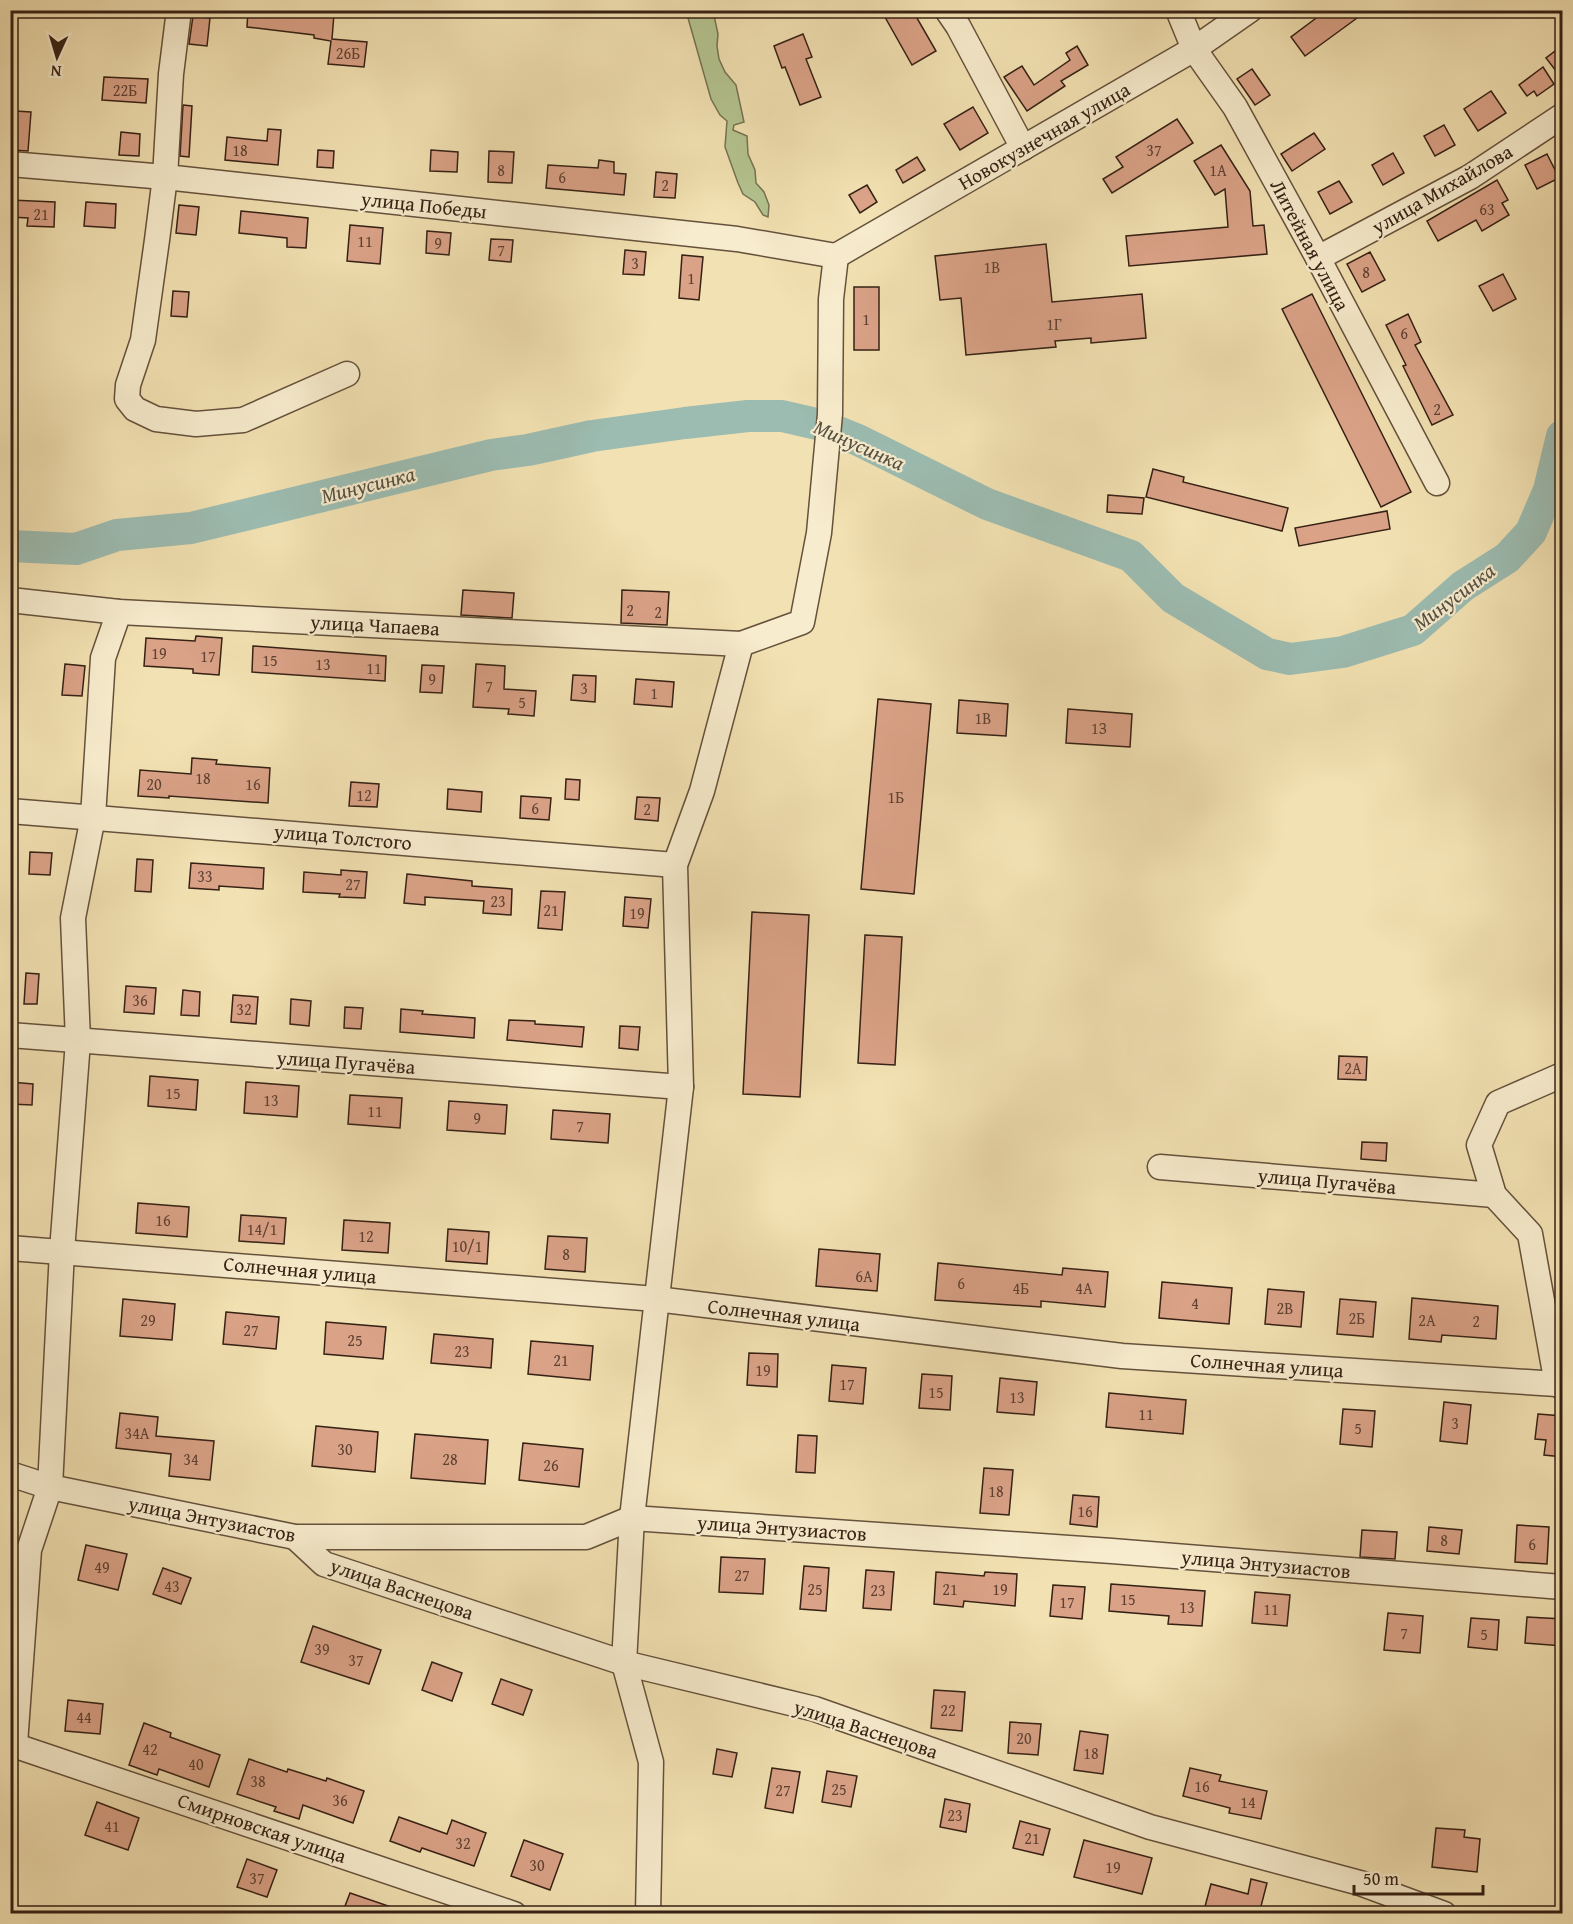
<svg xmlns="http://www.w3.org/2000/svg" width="1573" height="1924" viewBox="0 0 1573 1924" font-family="'Gentium Book Plus',serif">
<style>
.green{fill:#b4c490;stroke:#757252;stroke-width:1.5}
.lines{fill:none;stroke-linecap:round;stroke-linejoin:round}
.river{stroke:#9cbcb1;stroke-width:32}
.building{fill:#daa287;stroke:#362115;stroke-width:1.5}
.minor-casing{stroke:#65513c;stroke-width:27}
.minor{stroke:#f7eccd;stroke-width:24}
.labels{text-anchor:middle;stroke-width:4.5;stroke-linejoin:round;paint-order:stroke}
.number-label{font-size:16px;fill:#5f4132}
.street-label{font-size:20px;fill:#362115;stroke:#f7eccd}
.water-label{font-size:21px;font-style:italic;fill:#555044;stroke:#f7eccd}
</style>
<rect width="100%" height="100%" fill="#f2e1b2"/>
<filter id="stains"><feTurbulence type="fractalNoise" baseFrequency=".00333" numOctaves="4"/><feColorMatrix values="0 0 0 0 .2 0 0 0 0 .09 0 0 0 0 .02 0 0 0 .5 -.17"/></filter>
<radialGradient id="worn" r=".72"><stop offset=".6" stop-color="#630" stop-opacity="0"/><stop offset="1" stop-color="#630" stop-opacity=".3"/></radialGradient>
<polygon class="green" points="686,11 713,11 718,34 717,46 719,59 725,72 736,85 744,122 734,125 733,130 747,136 748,154 755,170 756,183 764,192 769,205 768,217 763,215 755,202 743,194 738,183 725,147 727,121 720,115 711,99"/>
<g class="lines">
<polyline class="river" points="10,546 76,549 117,535 191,528 491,455 528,450 592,436 685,423 748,416 782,416 821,425 858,440 987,504 1131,556 1173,598 1267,654 1290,659 1343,652 1413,630 1463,586 1507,558 1531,532 1549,490 1562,436"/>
</g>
<g class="building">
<polygon points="248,10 307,10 334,14 332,39 367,42 364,67 328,64 331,41 314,38 314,35 247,27"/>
<polygon points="881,10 918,10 914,13 936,51 912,65"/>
<polygon points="1327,10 1368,10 1305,56 1291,37"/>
<polygon points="193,16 210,18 207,46 189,44"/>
<polygon points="803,34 812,57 806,59 821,97 800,105 785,67 782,68 774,46"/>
<polygon points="1563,45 1563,80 1546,58"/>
<polygon points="1077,46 1088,65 1061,81 1065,86 1027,111 1004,77 1022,66 1034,85 1070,60 1066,53"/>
<polygon points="1543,67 1554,84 1537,96 1534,91 1527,96 1519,85"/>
<polygon points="1252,69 1270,95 1255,105 1237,79"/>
<polygon points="104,77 148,79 146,103 102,100"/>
<polygon points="1491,91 1506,113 1478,131 1464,109"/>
<polygon points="183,105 192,106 189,157 180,156"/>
<polygon points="973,107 988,133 960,150 944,124"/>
<polygon points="15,111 31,112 28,151 12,150"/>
<polygon points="1177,119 1193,143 1112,193 1103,179 1123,167 1116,157"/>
<polygon points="1444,125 1455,145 1435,156 1424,136"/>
<polygon points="268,129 281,130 278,165 225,160 227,137 267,141"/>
<polygon points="121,132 140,134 139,156 119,155"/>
<polygon points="1314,133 1325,149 1292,171 1281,154"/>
<polygon points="1221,145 1250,191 1253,226 1264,225 1267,254 1129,266 1126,236 1228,227 1225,189 1215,195 1194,161"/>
<polygon points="318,150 334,151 333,168 317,167"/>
<polygon points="431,150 458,152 457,172 430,171"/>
<polygon points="489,151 514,152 512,183 488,182"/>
<polygon points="1393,153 1404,173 1383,185 1372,165"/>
<polygon points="1547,154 1559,178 1537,189 1525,165"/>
<polygon points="917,157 925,170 903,183 896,170"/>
<polygon points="599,160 614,162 614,173 626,174 624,195 546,188 548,165 598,168"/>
<polygon points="656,172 677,174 675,198 654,197"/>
<polygon points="1497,180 1508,200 1502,203 1509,215 1482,231 1476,220 1438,241 1427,221"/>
<polygon points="1339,181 1352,202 1330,214 1318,192"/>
<polygon points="867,185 877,202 860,213 849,195"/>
<polygon points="10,200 55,202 54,227 27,226 28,218 10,217"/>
<polygon points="86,202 116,204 115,228 84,226"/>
<polygon points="179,205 199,207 196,235 176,233"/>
<polygon points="241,211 308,218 306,248 287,247 287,238 239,233"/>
<polygon points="350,225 383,228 380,264 347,261"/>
<polygon points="427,231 451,233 449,255 426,253"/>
<polygon points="491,239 513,240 511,262 489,260"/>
<polygon points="1046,244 1052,302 1142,294 1146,338 1091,343 1091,338 1055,341 1056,347 966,355 961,298 940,300 935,256"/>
<polygon points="625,250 646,252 644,275 623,274"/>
<polygon points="1370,252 1385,280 1362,292 1347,264"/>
<polygon points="682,255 703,257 699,300 679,298"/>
<polygon points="1503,274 1516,299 1493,311 1479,286"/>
<rect x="854" y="287" width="25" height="63"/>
<polygon points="173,291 189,292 187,317 171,316"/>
<polygon points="1312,294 1411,492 1381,507 1282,309"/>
<polygon points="1408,314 1421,342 1415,345 1453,415 1432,425 1403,366 1406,365 1386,325"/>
<polygon points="1153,469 1184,477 1183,482 1288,508 1282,531 1146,497"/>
<polygon points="1108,495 1144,498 1142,514 1107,512"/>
<polygon points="1387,511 1390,529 1299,546 1295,528"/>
<polygon points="463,590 514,593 512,618 461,615"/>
<polygon points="622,590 669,592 667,625 621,623"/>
<polygon points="196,636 222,638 219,675 193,673 193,669 144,666 146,638 195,641"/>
<polygon points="253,646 386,656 385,681 252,672"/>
<polygon points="65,664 85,666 82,696 62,695"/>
<polygon points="476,664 505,666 504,689 536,691 534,716 508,714 509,709 473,707"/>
<polygon points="422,665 444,666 442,693 420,692"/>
<polygon points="573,675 596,676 595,702 571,700"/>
<polygon points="636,679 674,682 672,707 634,704"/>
<polygon points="878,699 931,704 914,894 861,889"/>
<polygon points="959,700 1008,704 1006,736 957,733"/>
<polygon points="1068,709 1132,714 1130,747 1066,743"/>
<polygon points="192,758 217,760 216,764 270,768 268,803 169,796 169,798 138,796 140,770 191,774"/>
<polygon points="566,779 580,780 579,800 565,799"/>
<polygon points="351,782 379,784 377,807 349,806"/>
<polygon points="448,789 482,792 481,812 447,809"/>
<polygon points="521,796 551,798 549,820 520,818"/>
<polygon points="637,797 660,798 658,821 635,819"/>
<polygon points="30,852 52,853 50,875 29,874"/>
<polygon points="137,859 153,860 151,892 135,891"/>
<polygon points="191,863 264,868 263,889 219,886 219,890 189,888"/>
<polygon points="341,870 367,872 365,898 339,897 340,894 303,892 304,872 341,875"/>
<polygon points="407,874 472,881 472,886 512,889 511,915 483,913 484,901 425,897 425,905 404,903"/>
<polygon points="541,891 565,892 562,930 538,928"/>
<polygon points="625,897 651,899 648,928 623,926"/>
<polygon points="752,912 809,915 800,1097 743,1094"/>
<polygon points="865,935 902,937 895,1065 858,1063"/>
<polygon points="26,973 39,974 37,1004 24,1004"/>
<polygon points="126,986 156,988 154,1014 124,1012"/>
<polygon points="183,990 200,992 199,1016 181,1015"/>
<polygon points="233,995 258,997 256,1024 231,1022"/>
<polygon points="291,999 311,1001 309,1026 290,1024"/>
<polygon points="345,1007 363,1008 361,1029 344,1028"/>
<polygon points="401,1009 423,1011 422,1014 475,1018 474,1038 400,1032"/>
<polygon points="509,1020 535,1021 535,1024 584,1027 582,1047 507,1040"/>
<polygon points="620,1026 640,1027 638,1050 619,1048"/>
<polygon points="1339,1056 1367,1057 1366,1080 1338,1079"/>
<polygon points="150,1076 198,1080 196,1110 148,1106"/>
<polygon points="10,1082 33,1084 32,1105 10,1104"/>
<polygon points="246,1082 299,1086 297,1117 244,1113"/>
<polygon points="350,1095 402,1098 400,1128 348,1124"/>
<polygon points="449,1101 507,1105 505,1134 447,1130"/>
<polygon points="553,1110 610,1114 608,1143 551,1139"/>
<polygon points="1362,1142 1387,1143 1386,1161 1361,1159"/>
<polygon points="138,1203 189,1207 187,1237 136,1233"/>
<polygon points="241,1215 286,1218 284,1244 239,1241"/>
<polygon points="344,1220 390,1223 388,1253 342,1250"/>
<polygon points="448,1229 489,1232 487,1264 446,1261"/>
<polygon points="548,1236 587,1238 585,1272 545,1269"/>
<polygon points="819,1249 880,1254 877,1291 816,1286"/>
<polygon points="938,1263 1062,1275 1063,1268 1108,1272 1105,1307 1041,1301 1041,1307 935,1300"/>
<polygon points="1162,1282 1232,1288 1229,1324 1159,1318"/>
<polygon points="1268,1289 1304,1292 1301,1327 1265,1324"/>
<polygon points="1412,1298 1498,1306 1496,1339 1442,1335 1441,1342 1409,1339"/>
<polygon points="123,1299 175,1304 172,1340 120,1336"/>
<polygon points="1340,1299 1376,1302 1373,1337 1337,1334"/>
<polygon points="226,1312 279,1317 276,1349 223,1344"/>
<polygon points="326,1322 386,1327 383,1359 324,1354"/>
<polygon points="434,1334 493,1339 491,1368 431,1363"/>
<polygon points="531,1341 593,1346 590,1380 528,1374"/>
<polygon points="749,1353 778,1354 777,1387 747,1385"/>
<polygon points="832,1365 866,1368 863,1404 829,1401"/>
<polygon points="922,1374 952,1376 950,1410 919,1408"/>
<polygon points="1000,1378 1037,1382 1034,1415 997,1412"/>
<polygon points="1109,1393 1186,1400 1183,1434 1106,1427"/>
<polygon points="1444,1402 1471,1405 1467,1444 1440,1441"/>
<polygon points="1343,1409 1375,1411 1372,1447 1340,1444"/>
<polygon points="120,1413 158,1417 156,1436 214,1441 210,1480 169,1476 171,1454 116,1448"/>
<polygon points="1538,1414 1563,1416 1563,1457 1544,1455 1546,1440 1535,1439"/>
<polygon points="316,1426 378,1432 375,1472 312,1466"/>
<polygon points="415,1434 488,1440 485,1484 411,1478"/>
<polygon points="798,1435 817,1436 815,1473 796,1472"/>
<polygon points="523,1443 583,1449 579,1487 519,1480"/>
<polygon points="984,1468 1013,1470 1009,1515 980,1513"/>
<polygon points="1073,1495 1099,1497 1097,1527 1070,1524"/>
<polygon points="1517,1525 1549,1527 1547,1564 1515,1562"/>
<polygon points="1429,1527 1462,1530 1459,1554 1427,1551"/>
<polygon points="1362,1530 1397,1532 1395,1559 1360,1557"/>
<polygon points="86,1545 127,1554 118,1590 78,1580"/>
<polygon points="721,1557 765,1559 763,1594 719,1592"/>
<polygon points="804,1566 829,1568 826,1611 800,1609"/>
<polygon points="163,1568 191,1578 181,1604 153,1594"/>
<polygon points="866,1570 894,1572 891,1610 863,1608"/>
<polygon points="936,1572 984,1576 985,1572 1017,1574 1015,1606 964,1601 963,1607 934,1604"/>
<polygon points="1111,1584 1205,1591 1202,1626 1168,1624 1169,1616 1109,1611"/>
<polygon points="1053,1585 1085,1587 1082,1619 1050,1616"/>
<polygon points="1255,1592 1290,1595 1287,1626 1252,1623"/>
<polygon points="1388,1613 1423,1616 1420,1653 1384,1650"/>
<polygon points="1527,1617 1563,1619 1563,1646 1525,1643"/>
<polygon points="1471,1618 1499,1620 1497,1650 1468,1647"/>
<polygon points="313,1626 381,1650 369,1684 301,1662"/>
<polygon points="432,1662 462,1673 452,1701 422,1690"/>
<polygon points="501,1679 532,1690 523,1715 492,1704"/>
<polygon points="934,1690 965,1692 962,1731 931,1728"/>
<polygon points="68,1700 103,1704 100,1734 65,1731"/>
<polygon points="1010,1722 1041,1724 1038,1755 1008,1753"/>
<polygon points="144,1723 171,1733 170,1737 220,1755 209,1787 159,1769 157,1775 129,1765"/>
<polygon points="1080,1731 1108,1735 1103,1774 1074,1770"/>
<polygon points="717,1749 737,1753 732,1777 713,1774"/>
<polygon points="249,1759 287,1772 288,1769 326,1781 327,1778 364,1791 353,1823 303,1805 299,1819 274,1811 276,1807 237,1794"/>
<polygon points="772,1768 800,1772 793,1813 765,1808"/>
<polygon points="1190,1768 1221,1775 1219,1781 1267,1791 1261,1819 1229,1813 1230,1808 1183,1796"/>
<polygon points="827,1771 857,1776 851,1807 822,1802"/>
<polygon points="945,1799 970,1804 966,1832 940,1827"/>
<polygon points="97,1802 139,1818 128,1850 85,1835"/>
<polygon points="399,1817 447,1834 452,1820 486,1833 474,1866 422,1848 420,1852 390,1841"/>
<polygon points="1020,1821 1050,1829 1043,1855 1013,1848"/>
<polygon points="1436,1828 1465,1830 1464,1837 1480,1839 1477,1872 1432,1867"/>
<polygon points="524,1840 563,1854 550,1890 511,1876"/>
<polygon points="1084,1840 1152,1858 1142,1894 1074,1877"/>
<polygon points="247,1859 277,1870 267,1897 237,1887"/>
<polygon points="1251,1879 1267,1883 1259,1914 1238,1910 1237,1914 1203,1914 1211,1884 1248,1894"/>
<polygon points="350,1893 403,1911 403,1914 342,1914"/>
</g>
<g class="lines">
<defs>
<g id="minor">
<polyline points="179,10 171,74 165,177 157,240 143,340 128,385 127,399 135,409 156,419 196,424 243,420 347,374"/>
<polyline points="947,10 958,26 1023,148"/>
<polyline points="1178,10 1194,49 1235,107 1318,258 1437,483"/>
<polyline points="10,164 165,177 737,239 836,256"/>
<polyline points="836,256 1194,49 1250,10"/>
<polyline points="1318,258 1470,177 1562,116"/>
<polyline points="10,600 119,612 741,644"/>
<polyline points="10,811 675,865"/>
<polyline points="10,1035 681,1087"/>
<polyline points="1562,1075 1498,1103 1479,1145 1494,1195 1530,1234 1557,1384 1562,1387"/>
<polyline points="1160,1167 1494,1195"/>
<polyline points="10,1248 656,1299 1122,1356 1557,1384"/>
<polyline points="10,1474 50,1487 295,1537 586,1537 632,1518 1112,1551 1562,1587"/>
<polyline points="295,1537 324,1564 624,1663 815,1709 1150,1827 1360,1883 1444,1914"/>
<polyline points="10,1744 514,1914"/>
<polyline points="15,1744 29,1550 50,1487 62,1251 78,1041 73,918 93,817 103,658 119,612"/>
<polyline points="648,1914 651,1762 624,1663 632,1518 681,1087 675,865 702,791 741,644 802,622 819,533 830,414 831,299 836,256"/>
</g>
</defs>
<use href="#minor" class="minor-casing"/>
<use href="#minor" class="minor"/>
</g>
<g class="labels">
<g class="number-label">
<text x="348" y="59">26Б</text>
<text x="125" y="96">22Б</text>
<text x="240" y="156">18</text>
<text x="1154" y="156">37</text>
<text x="501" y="176">8</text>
<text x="1218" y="176">1А</text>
<text x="562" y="183">6</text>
<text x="665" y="191">2</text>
<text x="1487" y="215">63</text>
<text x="41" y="220">21</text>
<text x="365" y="247">11</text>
<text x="438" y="249">9</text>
<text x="501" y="256">7</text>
<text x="635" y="269">3</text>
<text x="992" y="273">1В</text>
<text x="1366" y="278">8</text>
<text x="691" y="284">1</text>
<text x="866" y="325">1</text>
<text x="1054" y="330">1Г</text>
<text x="1404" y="339">6</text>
<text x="1437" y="415">2</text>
<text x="630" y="616">2</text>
<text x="658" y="618">2</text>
<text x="159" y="659">19</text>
<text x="208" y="662">17</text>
<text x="270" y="666">15</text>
<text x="323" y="670">13</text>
<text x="374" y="674">11</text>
<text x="432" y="685">9</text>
<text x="489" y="692">7</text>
<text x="584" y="694">3</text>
<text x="654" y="699">1</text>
<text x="522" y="708">5</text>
<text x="983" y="724">1В</text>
<text x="1099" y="734">1З</text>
<text x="203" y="784">18</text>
<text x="154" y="790">20</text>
<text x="253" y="790">16</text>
<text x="364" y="801">12</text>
<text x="896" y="803">1Б</text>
<text x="535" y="814">6</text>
<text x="647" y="815">2</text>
<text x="205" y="882">33</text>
<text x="353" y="890">27</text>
<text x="498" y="907">23</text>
<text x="551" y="916">21</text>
<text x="637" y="919">19</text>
<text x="140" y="1006">36</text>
<text x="244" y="1015">32</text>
<text x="1353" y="1074">2А</text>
<text x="173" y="1099">15</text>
<text x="271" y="1106">13</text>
<text x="375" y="1117">11</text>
<text x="477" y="1124">9</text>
<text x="580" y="1132">7</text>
<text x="163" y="1226">16</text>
<text x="262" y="1235">14/1</text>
<text x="366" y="1242">12</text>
<text x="467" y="1252">10/1</text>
<text x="566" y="1260">8</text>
<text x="864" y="1282">6А</text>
<text x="961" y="1289">6</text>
<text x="1021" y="1294">4Б</text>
<text x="1084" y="1294">4А</text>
<text x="1195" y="1309">4</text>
<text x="1285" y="1314">2В</text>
<text x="1357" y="1324">2Б</text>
<text x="148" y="1326">29</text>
<text x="1427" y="1326">2А</text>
<text x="1476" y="1327">2</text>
<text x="251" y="1336">27</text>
<text x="355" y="1346">25</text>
<text x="462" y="1357">23</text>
<text x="561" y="1366">21</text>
<text x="763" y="1376">19</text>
<text x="847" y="1390">17</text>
<text x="936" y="1398">15</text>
<text x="1017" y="1403">13</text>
<text x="1146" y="1420">11</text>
<text x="1455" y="1429">3</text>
<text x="1358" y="1434">5</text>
<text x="137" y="1439">34А</text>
<text x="345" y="1455">30</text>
<text x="191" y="1465">34</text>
<text x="450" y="1465">28</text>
<text x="551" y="1471">26</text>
<text x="996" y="1497">18</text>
<text x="1085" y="1517">16</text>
<text x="1444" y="1546">8</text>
<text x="1532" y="1550">6</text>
<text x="102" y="1573">49</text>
<text x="742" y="1581">27</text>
<text x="172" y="1592">43</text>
<text x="815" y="1595">25</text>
<text x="950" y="1595">21</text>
<text x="1000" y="1595">19</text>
<text x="878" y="1596">23</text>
<text x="1128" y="1605">15</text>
<text x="1067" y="1608">17</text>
<text x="1187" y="1613">13</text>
<text x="1271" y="1615">11</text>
<text x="1404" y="1639">7</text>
<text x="1484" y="1640">5</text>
<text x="322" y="1655">39</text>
<text x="356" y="1666">37</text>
<text x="948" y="1716">22</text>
<text x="84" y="1723">44</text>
<text x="1024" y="1744">20</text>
<text x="150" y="1755">42</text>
<text x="1091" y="1759">18</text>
<text x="196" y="1770">40</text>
<text x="258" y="1787">38</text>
<text x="1202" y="1792">16</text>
<text x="839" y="1795">25</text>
<text x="783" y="1796">27</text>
<text x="340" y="1806">36</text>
<text x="1248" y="1808">14</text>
<text x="955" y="1821">23</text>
<text x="112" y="1832">41</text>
<text x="1032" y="1844">21</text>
<text x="463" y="1849">32</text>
<text x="537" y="1871">30</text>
<text x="1113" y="1873">19</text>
<text x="257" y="1884">37</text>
</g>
<g class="street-label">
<text transform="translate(1044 136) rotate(-30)" y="7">Новокузнечная улица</text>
<text transform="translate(1442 189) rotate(-30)" y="7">улица Михайлова</text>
<text transform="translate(424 205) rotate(6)" y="7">улица Победы</text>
<text transform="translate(1310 245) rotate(62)" y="7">Литейная улица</text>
<text transform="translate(375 625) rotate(3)" y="7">улица Чапаева</text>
<text transform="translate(343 837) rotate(5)" y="7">улица Толстого</text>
<text transform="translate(346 1062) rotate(4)" y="7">улица Пугачёва</text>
<text transform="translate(1327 1181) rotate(5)" y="7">улица Пугачёва</text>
<text transform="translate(300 1270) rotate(5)" y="7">Солнечная улица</text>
<text transform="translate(784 1315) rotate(7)" y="7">Солнечная улица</text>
<text transform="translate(1267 1365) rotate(4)" y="7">Солнечная улица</text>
<text transform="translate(212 1519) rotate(11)" y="7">улица Энтузиастов</text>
<text transform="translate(782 1528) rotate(4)" y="7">улица Энтузиастов</text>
<text transform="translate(1266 1564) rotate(5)" y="7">улица Энтузиастов</text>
<text transform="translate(402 1589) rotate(19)" y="7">улица Васнецова</text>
<text transform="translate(866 1729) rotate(18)" y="7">улица Васнецова</text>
<text transform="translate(262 1828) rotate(19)" y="7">Смирновская улица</text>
</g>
<g class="water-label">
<text transform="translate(859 445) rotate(24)" y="7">Минусинка</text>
<text transform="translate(368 485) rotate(-14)" y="7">Минусинка</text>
<text transform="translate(1454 597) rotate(-37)" y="7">Минусинка</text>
</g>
</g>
<rect width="1573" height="1924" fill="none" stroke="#f2e1b2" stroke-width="36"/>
<rect x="12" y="12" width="1549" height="1900" fill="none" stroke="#362115" stroke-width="3"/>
<rect x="18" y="18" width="1537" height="1888" fill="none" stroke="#362115" stroke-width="1.5"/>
<g transform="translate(57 57) rotate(184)" stroke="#f7eccd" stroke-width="4.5" paint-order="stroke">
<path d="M0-4.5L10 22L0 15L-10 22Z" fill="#362115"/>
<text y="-9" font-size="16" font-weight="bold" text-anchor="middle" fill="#362115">N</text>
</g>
<path d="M1354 1885v9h129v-9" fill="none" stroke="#362115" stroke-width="3"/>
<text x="1363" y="1885" font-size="18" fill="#362115" stroke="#f7eccd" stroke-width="4.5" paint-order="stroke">50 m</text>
<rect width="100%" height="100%" filter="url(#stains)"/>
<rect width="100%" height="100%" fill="url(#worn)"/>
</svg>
